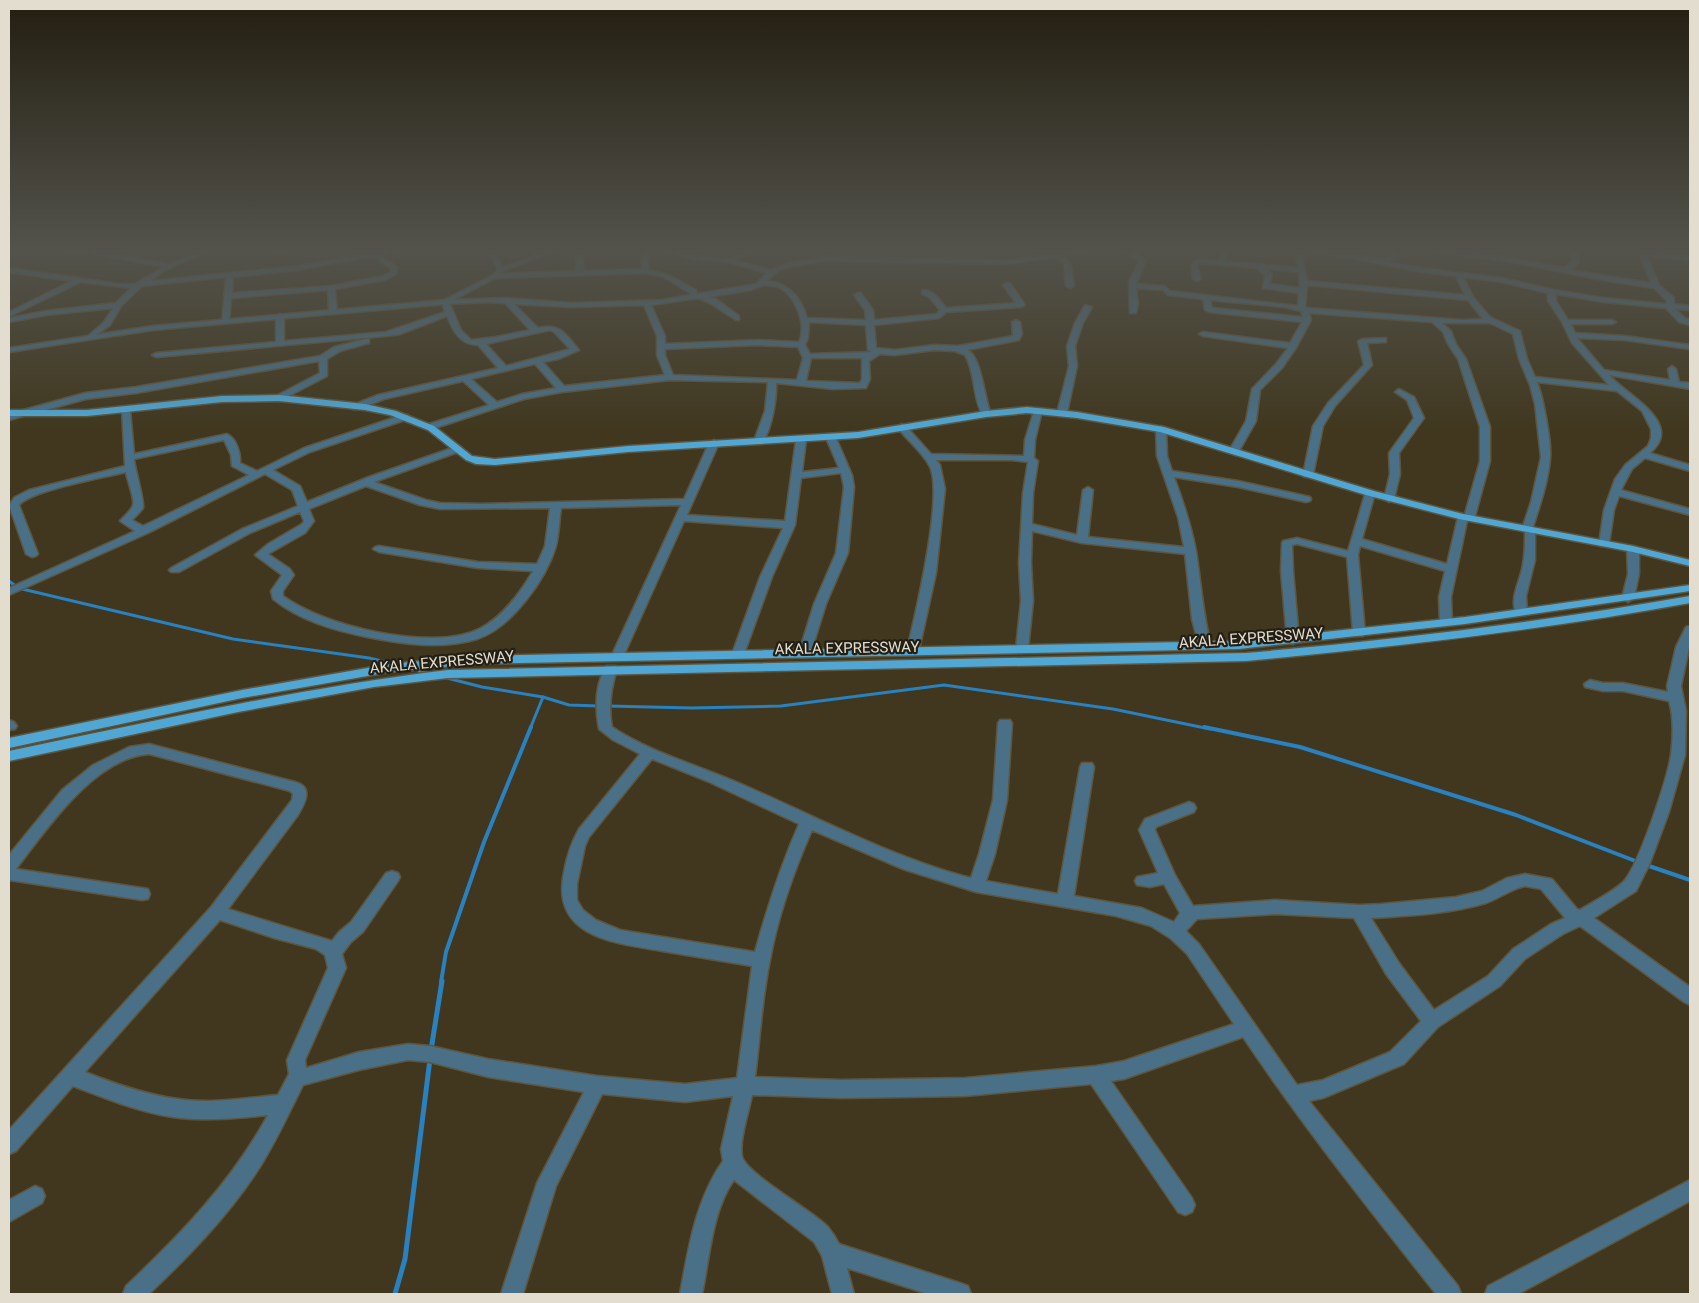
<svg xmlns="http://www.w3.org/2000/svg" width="1699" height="1303" viewBox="0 0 1699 1303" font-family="Roboto,sans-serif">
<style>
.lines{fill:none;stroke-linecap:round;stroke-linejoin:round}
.stream-far2{stroke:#2981bf;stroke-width:3}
.stream-far1{stroke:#2981bf;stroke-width:4}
.stream{stroke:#2981bf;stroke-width:5}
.minor-casing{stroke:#5d553e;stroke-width:3}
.tertiary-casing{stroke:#5d553e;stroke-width:3}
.primary-casing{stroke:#5d553e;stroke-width:3}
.minor{fill:#497087;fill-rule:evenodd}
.tertiary{fill:#497087;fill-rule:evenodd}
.primary{fill:#50a7d4;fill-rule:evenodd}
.labels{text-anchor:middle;stroke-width:4.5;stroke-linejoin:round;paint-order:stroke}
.street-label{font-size:15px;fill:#e3ddcf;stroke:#231f14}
</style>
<rect width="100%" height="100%" fill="#40371e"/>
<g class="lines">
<g class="stream-far2">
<polyline points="9,581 18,588 233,639 369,658 394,664"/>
<polyline points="412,669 430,674"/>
<polyline points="443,677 482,687 543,697 569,705 599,706"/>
<polyline points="608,706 692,708 781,706 944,685 1113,709 1210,729"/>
<polyline points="530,729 543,697"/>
</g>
<g class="stream-far1">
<polyline points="1204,727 1300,747 1516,815 1638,862"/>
<polyline points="1646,865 1690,880"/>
<polyline points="441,982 446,952 484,842 531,727"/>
</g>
<g class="stream">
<polyline points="431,1050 442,981"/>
<polyline points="395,1294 405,1259 430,1059"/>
</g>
<defs>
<g id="minor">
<path d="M62 249H89L170 264 204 249H212L164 271 150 281 297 266 393 249H406L381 255 397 267 396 274 385 280 335 289 337 312 333 314 329 312 328 290 231 298 229 322 222 324 226 277 142 286 121 306 110 325 91 339 87 337 104 322 113 308 46 315 9 322V318L46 311 116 303 131 288 81 282 10 316 9 312 72 281 9 272V268L120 284H135L164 267 89 253 65 251ZM374 256 391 269V272L383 276 331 286 232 293 233 277 297 270Z"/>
<polygon points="280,249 292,249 274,254 271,252"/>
<polygon points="487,249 493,249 504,270 503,271 499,271"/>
<path d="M577 249H583V271L642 269 641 257 644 249H650L647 257 649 270 668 275 696 290 697 294 756 284 767 273 728 262 693 259 658 249C679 249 707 262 728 258 738 256 746 249 757 249L735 260 771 270 792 262 824 257 1011 260 1083 249H1098L1061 256 1070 262 1074 286 1070 288 1066 286 1064 263 1054 257 1011 264 824 261 793 266 779 270 767 281C789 283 801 297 807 318L866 320 865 310 854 295 858 293H861L873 310 874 320 937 314 940 310 929 297 922 294V290C934 290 939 299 946 308L1016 303 1003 285 1007 283H1010L1025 305 1021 307 946 312 939 318 874 325 876 348 895 350 934 345 958 346 1013 336 1012 322 1016 320 1020 322 1022 334 1019 340 967 350C982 356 984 399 991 414L989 416H983C972 397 976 374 965 355L955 351 934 350 895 355 880 354 869 361 870 379 866 388 833 389 776 383C777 396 771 439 759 444L754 441 765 411 768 382 670 380 562 392 524 399 429 430 426 429V425L489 405 463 381 384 399 359 409H353V405L378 395 498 368 478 345C460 345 453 331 447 316L400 334 386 336 156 357 152 355 156 353 276 342V316L280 314 284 316V341L386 332 445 312 442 302 446 300 506 298 572 303 662 300 690 295V293L664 277 646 273 495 278 491 276 495 274 576 271ZM763 285C769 286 775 285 780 288 796 296 807 326 799 342L758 340 665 344V336L651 305 698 298 710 303 736 320H739V316L716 299 708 297 751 290ZM486 302 505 303 530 330 496 337 471 340 461 330 450 304ZM514 304 572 307 644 305 657 336V355L665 375 564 386 543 362 558 359 579 350C566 334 560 323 538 328ZM809 322 866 325 868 350 872 352 810 354 805 345 808 338ZM550 330 554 332 570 349 506 366 486 344ZM758 345 798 347 803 358 797 380 673 375 665 355V349ZM811 358H862V379L860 383 806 381ZM535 364 556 388 522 394 497 402 471 379Z"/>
<path d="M1124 249H1131L1146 260 1136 284 1165 286 1170 291 1298 306 1299 293 1263 288 1265 275 1257 268 1199 263 1197 266 1201 279 1197 281 1193 279 1191 266 1194 261 1199 259 1219 261 1221 249H1227L1226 261 1298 268 1295 249H1301L1307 281 1465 295 1456 276 1422 272 1305 249H1320L1383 259 1390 257 1394 249H1400L1395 259 1388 262 1422 268 1502 278 1555 290 1604 298 1666 304 1667 301 1654 288 1608 281 1517 263 1423 249C1468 247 1519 259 1564 268L1573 261 1571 249H1577L1579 262 1571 270 1651 283 1641 259V249H1647V251L1690 256V260L1647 255 1659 285 1674 298V304L1690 306V310L1675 309 1685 318 1690 320V325L1679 322 1666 308 1604 302 1556 294V301L1568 320H1612L1616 322 1612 324H1571L1575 333 1625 336 1690 345V349L1625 340 1577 338 1604 370 1670 380 1668 369 1672 366 1676 369 1679 382 1690 383V389L1609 375C1625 394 1686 423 1650 453L1690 465V471L1645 458 1632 469 1621 490 1690 509V515L1619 496 1614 510 1609 544 1608 546H1600L1599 544 1604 510 1615 479 1625 465 1648 446 1651 438V429L1642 411 1617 391 1537 382C1543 396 1552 444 1550 459 1548 482 1540 505 1533 527L1535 529V560L1526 596 1527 612 1525 615H1517C1508 599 1521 580 1523 564 1525 553 1525 542 1525 532L1522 529 1531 502 1541 457 1535 404 1530 385 1519 359 1513 334 1490 323H1442L1451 331 1456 344 1466 359 1490 427V461L1474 520 1467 521 1451 597 1452 622 1446 626 1440 622 1439 597 1445 571 1360 546 1358 555 1365 633 1363 636H1355L1353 633 1347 557 1297 544 1292 545 1293 571 1299 640 1293 644 1289 643 1287 640 1281 571 1282 543 1283 541 1297 538 1348 551 1366 491H1374L1375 493 1362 539 1447 564 1458 517 1459 515 1465 514 1480 461V427L1458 359 1448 344 1443 332 1432 322 1309 313 1311 320 1296 348 1282 368 1260 390 1256 421 1239 451 1237 453H1231L1229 451 1246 421 1252 389 1276 364 1288 348 1203 336 1199 334 1203 332 1290 343 1302 322 1209 312 1205 310 1203 299 1168 295 1163 290 1136 288 1138 304 1136 313H1130L1129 282 1139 261ZM1267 269 1299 272 1300 288 1270 284 1272 274ZM1463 277 1502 282 1548 293V301L1562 322 1572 343 1609 385 1535 377 1527 359 1520 331 1490 317 1473 297ZM1307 285 1468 300 1483 319 1462 320 1307 308 1305 307ZM1210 300 1285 307 1301 311 1303 317 1212 308Z"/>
<polygon points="1085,305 1092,307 1083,323 1075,346 1077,366 1067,413 1062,416 1057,413 1069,366 1067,346 1075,323"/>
<polygon points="1386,338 1386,342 1367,343 1372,365 1335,406 1323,426 1313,475 1312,477 1304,477 1303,475 1313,426 1328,403 1364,365 1358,341 1362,339"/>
<polygon points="366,339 369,339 369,343 340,351 327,359 327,376 279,401 275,398 276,396 320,373 319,361 136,393 86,399 9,420 9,414 85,393 136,387 320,356 334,347"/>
<polygon points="1399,389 1414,397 1424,418 1399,453 1400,474 1394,499 1389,502 1384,499 1390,474 1389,453 1414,418 1407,400 1395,392"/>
<path d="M126 407 130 410 134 454 227 434C236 438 241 453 240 463L257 471 304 448 402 415H408V419L310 452 273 470 300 486 307 502 369 477 458 446 461 447V451L374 482 426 500 440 503 481 504 684 499 709 443 714 440 719 443 687 515 785 521 796 440 801 437 806 440 802 472 839 468 826 438 831 435 836 438 852 475 854 487 850 532 848 553 826 604 811 652 805 656 801 655 799 652 814 604 836 553 844 487 841 473 801 478 795 525 772 577 744 654 738 658 732 654 760 577 783 528 684 521 624 655 618 659 612 655 681 505 561 508C559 521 559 534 556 546 546 580 511 628 477 639 442 650 402 644 367 637 333 630 301 621 273 599L271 591 282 575 255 555 268 544 302 524 304 521 300 512 250 533 179 572H171L169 570 171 568 242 529 298 506 292 490 265 474 148 533 9 595V588L135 531 120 521C124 516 131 511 133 505 135 499 127 480 126 472 103 478 32 490 19 505L38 554 36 556 32 557 26 554 9 505 15 497 29 490 125 466 122 410ZM224 440 231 455 232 466 249 475 143 526 132 520C135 517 140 512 143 508 145 502 135 470 134 459ZM366 486 420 505 440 509 550 508 545 546 537 564 478 562 379 546 375 547 373 549 379 552 478 568 533 571C520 593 503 617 479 629 432 652 323 626 283 596V591L294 575 290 569 268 554 305 533 314 521 309 509Z"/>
<path d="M1038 408 1042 411 1035 440 1034 458 1038 461 1033 493 1032 524 1077 535 1083 490 1088 487 1093 490 1088 537 1184 547 1178 517 1157 456 1156 429 1161 426 1166 429 1167 456 1172 471 1238 481 1310 497 1311 499 1310 501 1306 502 1238 487 1174 477C1183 501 1191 525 1196 551 1201 583 1203 615 1211 646L1209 649H1201L1199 646 1192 619 1185 554 1082 543 1032 531 1031 563 1033 601 1028 649 1022 653 1018 652 1016 649 1021 601 1019 563 1023 493 1028 462 1011 460H936L940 465 945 489 936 573 919 650 913 654 909 653 907 650C915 616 945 491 929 465 922 452 907 440 897 427L902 424 905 425 931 454 1024 456 1025 440 1034 411Z"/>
<polygon points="1633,546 1639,549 1639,574 1634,598 1628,602 1622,598 1628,574 1627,549"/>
<path d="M1690 626V643L1681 686 1686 711 1685 755 1669 812 1650 863 1636 891 1594 918 1690 987V1005L1684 1002 1580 926 1563 934 1525 959 1500 986 1438 1027 1404 1064 1323 1098 1309 1101 1458 1286 1461 1294H1436C1370 1210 1303 1127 1243 1037L1124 1079 1111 1081 1192 1198 1195 1205 1192 1212 1185 1215 1178 1212 1091 1084 965 1096 841 1098 752 1095C749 1112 739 1140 742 1156 745 1173 813 1211 828 1227 832 1232 836 1238 839 1244L960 1283 968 1286 971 1294H928L847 1268 854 1294H832L822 1256 814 1242 734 1180C712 1211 710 1257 702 1294H680C688 1249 696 1199 723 1161L721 1149 733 1096 685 1102 602 1094 556 1186 523 1294H501L537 1183 584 1092 488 1077 430 1062 408 1060 359 1070 303 1085C288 1115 274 1146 256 1173 226 1218 188 1257 149 1294H123L126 1286C181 1234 232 1181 268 1115 239 1118 209 1121 180 1118 143 1114 108 1099 73 1086L16 1151 9 1154V1130L211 907 292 800 293 794 290 791 149 754C94 758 47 829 16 869L142 888 148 889 150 894 148 899 142 900 9 880V855L62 790 93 765 129 747 149 744 295 782C314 787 305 803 298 815L228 909 332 941 339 932 351 922 386 873 392 871 398 873 400 877 398 881 363 932 351 942 342 954 346 968 305 1060 306 1068 359 1052 408 1044 430 1046 488 1059 597 1076 685 1084 737 1078 752 966C722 961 692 956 662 951 614 943 550 937 564 872 567 856 571 843 579 829L640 754 613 740 599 729C595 709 595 685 606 666H616L617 669C611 688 608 707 612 727 651 753 698 765 741 784 815 816 885 854 963 876L971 878 979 854 993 800 998 723 1000 720H1010L1012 723 1007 800 995 854 986 881 1058 894 1080 767 1082 763H1092L1094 767 1074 896 1142 908 1174 922 1180 913 1164 884 1150 887 1137 885 1135 881 1137 877 1158 873 1139 830 1145 819 1189 802 1194 804 1196 808 1194 812 1156 827 1155 830 1175 875 1193 906 1275 900 1359 905 1382 904 1456 897 1482 891 1507 878 1525 874 1552 879 1577 909 1580 910C1591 903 1618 889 1625 880 1640 861 1667 780 1671 755 1673 738 1674 717 1669 701L1623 691H1603L1585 687 1584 684 1590 680 1603 683H1623L1668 692 1667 686 1676 647 1686 627ZM652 759 707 781 799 824C781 865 767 908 755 952L620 930 596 920 583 910 577 900V884L585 846 589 837ZM812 830 903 869 976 892 1116 916 1151 926 1170 938 1187 954 1234 1024 1124 1061 1096 1066 965 1078 841 1080 755 1077C760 1039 762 998 770 960 778 916 794 871 812 830ZM1525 886 1541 889 1565 918 1551 924 1513 949 1488 976 1434 1010 1399 963 1371 918C1409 916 1449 914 1486 903 1500 898 1511 889 1525 886ZM1275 914 1354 918 1386 974 1421 1021 1390 1052 1323 1080 1297 1085 1199 944 1186 931 1197 919ZM220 920 274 938 316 949 325 955 328 968 287 1060 289 1074 278 1095C245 1098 211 1104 178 1099 146 1095 115 1084 85 1072Z"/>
<polygon points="9,720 14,722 17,726 15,729 9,730"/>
<polygon points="1690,1180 1690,1201 1518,1294 1485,1294 1488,1286"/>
<polygon points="35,1186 42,1189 45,1196 42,1203 9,1222 9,1200"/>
</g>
<polygon id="tertiary" points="551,249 560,249 503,271 497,277 446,304 153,330 9,352 9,348 153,326 444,300 493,275 499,269"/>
<g id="primary">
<polygon points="279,395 365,404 396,411 434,426 472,456 495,459 628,446 858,432 986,411 1027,407 1077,412 1164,427 1374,491 1463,514 1633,546 1690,560 1690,566 1633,552 1459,519 1366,495 1160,432 1077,418 1027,413 986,417 858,438 628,452 495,465 476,464 466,460 428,430 390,415 365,410 279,401 222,402 87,416 9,416 9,410 87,410 222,396"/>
<polygon points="1690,585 1690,591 1465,624 1239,649 474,664 390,672 242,698 9,748 9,738 242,690 390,664 474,656 1239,641 1465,617"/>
<path d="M1690 596V603C1543 630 1394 647 1246 661L448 678 374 687 238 712 9 761V751C155 721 300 688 448 670L1246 653C1394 640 1543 622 1690 596Z"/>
</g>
</defs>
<use href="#minor" class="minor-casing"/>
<use href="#tertiary" class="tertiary-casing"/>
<use href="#primary" class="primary-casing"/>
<use href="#minor" class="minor"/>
<use href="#tertiary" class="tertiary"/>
<use href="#primary" class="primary"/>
</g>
<linearGradient id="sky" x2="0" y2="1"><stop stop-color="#231e10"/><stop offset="0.58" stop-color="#53534c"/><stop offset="1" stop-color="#53534c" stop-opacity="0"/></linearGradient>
<rect width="1699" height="431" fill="url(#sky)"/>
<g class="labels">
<g class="street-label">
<text transform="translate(1251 638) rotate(-4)" y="5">AKALA EXPRESSWAY</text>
<text transform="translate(847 648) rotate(-1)" y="5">AKALA EXPRESSWAY</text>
<text transform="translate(442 662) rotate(-5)" y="5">AKALA EXPRESSWAY</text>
</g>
</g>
<rect width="1699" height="1303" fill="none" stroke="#e3ddcf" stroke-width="20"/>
</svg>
